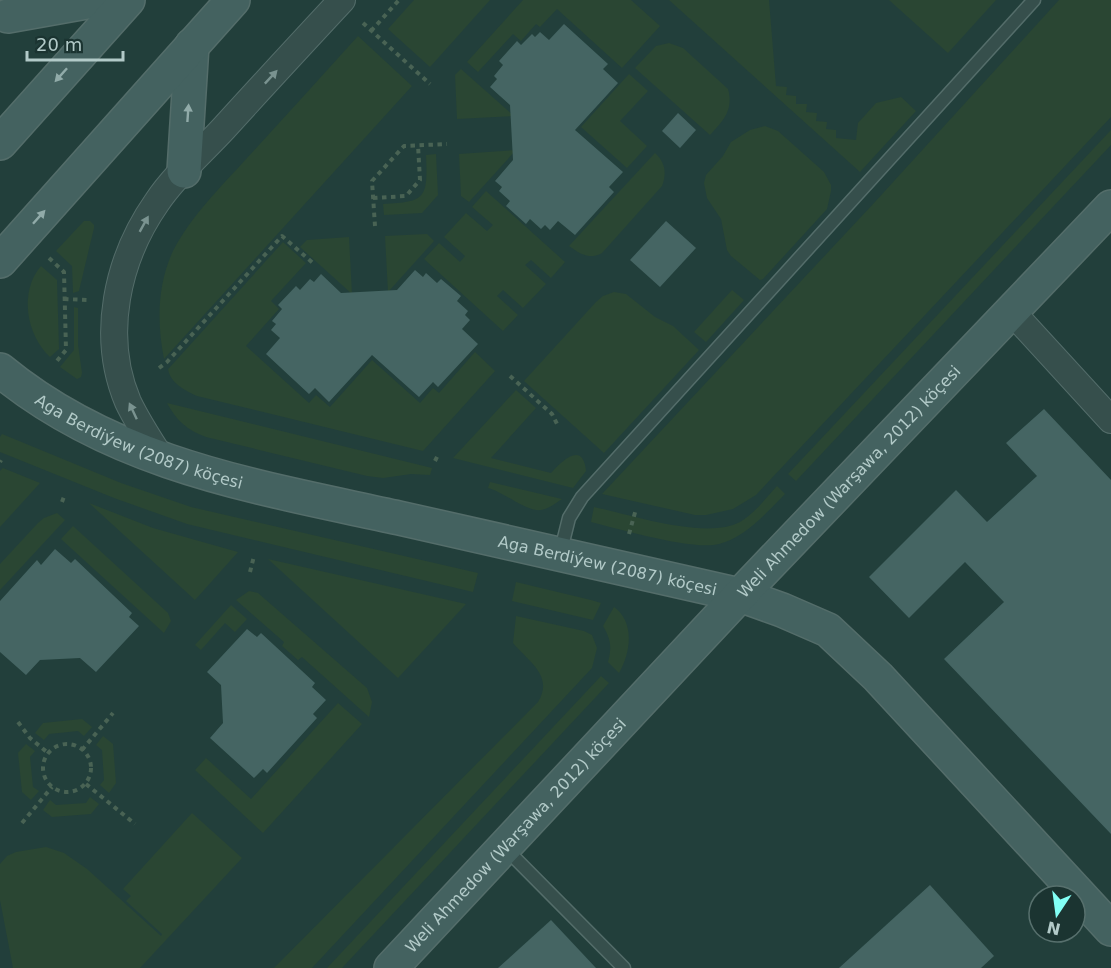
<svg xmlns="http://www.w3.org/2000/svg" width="1111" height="968" viewBox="0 0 1111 968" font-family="'DejaVu Sans',sans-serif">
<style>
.green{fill:#2a4633}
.building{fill:#456563}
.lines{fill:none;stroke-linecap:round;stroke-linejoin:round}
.lane-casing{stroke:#546d6a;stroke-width:15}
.street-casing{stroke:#546d6a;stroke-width:28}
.secondary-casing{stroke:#546d6a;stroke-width:36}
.path{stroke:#496354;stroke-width:4;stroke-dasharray:4.5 4.5;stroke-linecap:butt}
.lane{stroke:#364f4c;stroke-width:12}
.street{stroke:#364f4c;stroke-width:26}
.secondary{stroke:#446260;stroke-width:33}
.oneway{fill:#91aba9}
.oneway2{fill:#7a9390}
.labels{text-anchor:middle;stroke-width:4.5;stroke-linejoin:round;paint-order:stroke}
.street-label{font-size:16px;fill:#b2cac8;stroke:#1b3431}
</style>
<rect width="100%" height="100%" fill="#223f3b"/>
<g class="green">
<polygon points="414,0 490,0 430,67 388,29"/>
<polygon points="523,0 631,0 660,26 622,68 557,9 540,27 536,24 521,41 513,34 478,72 467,62"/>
<polygon points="669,0 769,0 776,86 787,87 786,95 796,96 796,104 807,104 806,112 817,113 816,121 827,122 826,129 836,130 836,138 856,140 858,123 876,103 901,97 916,111 860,172"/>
<polygon points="889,0 996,0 948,53"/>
<polygon points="1059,0 1111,0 1111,117 756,495 733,509 706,515 695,515 602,494 874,203"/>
<path d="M358 36 412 86 164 359C157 324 157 285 173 251 191 216 221 187 247 158 284 118 321 77 358 36Z"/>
<path d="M669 43 683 48 728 89C734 110 723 121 710 135L635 68 656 46Z"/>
<polygon points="461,69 514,116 457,119 455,75"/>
<polygon points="629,74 648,91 620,121 647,146 627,168 581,127"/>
<polygon points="765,126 778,131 824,172 831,185 831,191 827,209 763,279 760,280 731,256 727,250 721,219 707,198 704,183 706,175 723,156 731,142 750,130"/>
<polygon points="1111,130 1111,145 796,481 788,474"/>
<polygon points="516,150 469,202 461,196 459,154"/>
<path d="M655 153C665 162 667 173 662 186L602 253C590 260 580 254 569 246Z"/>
<path d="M436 154 438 195 422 213 384 215 383 204C426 202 428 198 426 155Z"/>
<polygon points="486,191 565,262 551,278 531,260 525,265 546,284 523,308 503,290 497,296 518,315 503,331 424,259 439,243 460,262 465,256 444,237 466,213 487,231 493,225 472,207"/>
<polygon points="84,221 90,221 94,225 94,228 79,291 73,293 72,266 56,251"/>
<polygon points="427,234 434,241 388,292 385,236"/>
<polygon points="349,237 352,294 300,247 307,240"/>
<path d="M283 242 306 263 271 301 279 309 246 346 309 403 316 395 330 407 372 360 420 403 433 388 439 393 475 352 495 371 423 451 197 396C186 391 170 383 168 369L171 366Z"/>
<path d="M41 266 57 280 59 349 50 357C26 335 19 291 41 266Z"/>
<polygon points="732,290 744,300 706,342 694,332"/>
<polygon points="614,292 626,294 655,317 673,326 699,350 604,453 524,381 596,302 603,296"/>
<polygon points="74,307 78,308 78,345 82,373 81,377 77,379 60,367 74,350"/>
<path d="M516 390 536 408 491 458 551 473C561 462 583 440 586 471L573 488 453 458Z"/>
<path d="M167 403 432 468 430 475 411 474 383 478 367 476 206 437C187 430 176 420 167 403Z"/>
<polygon points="2,434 121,483 191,507 478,573 473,592 187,524 114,498 0,452 0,437"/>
<polygon points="3,468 40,483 0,527 0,471"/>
<path d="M490 482 562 499C556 503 548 509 541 510 526 512 504 492 488 488Z"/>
<path d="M777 486 785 494C766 513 746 537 719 544 694 551 619 529 591 522L594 507C632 515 706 540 740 522 754 514 766 498 777 486Z"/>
<polygon points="89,503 153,528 238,552 195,600"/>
<polygon points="57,513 65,520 0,590 0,564 38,523 44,518"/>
<polygon points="73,526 168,613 171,621 164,633 61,539"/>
<polygon points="268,559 466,604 398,678"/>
<polygon points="516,582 591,600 601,603 593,620 512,601"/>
<polygon points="249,591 258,593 367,688 372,702 369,717 302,657 298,660 282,646 284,642 236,600"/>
<polygon points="231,605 247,619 235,632 225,623 201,650 195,645"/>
<path d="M614 607C635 622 631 653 619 673L608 662C612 648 611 639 603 626Z"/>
<path d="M516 616 584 631 592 635 597 648 592 668 312 968H274L538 702C554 676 529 662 513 643Z"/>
<polygon points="601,676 609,683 342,968 327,968"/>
<polygon points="338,703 362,724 263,833 195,770 206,758 251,799"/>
<polygon points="82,719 92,727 84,736 78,731 49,734 44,740 35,733 43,723"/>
<polygon points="103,736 113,744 116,783 109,793 100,785 104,780 102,750 96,745"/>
<polygon points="26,744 35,751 30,757 33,787 39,791 31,800 22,792 18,753"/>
<polygon points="90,797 99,804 91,814 52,817 43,810 50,800 56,805 86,803"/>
<polygon points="192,813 242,858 140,968 13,968 0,900 0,864 7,856 16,852 46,847 64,853 87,869 161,936 162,934 126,901 131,896 123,889"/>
</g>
<g class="building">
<polygon points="564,24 608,64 603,69 618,83 575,130 623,172 609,187 614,192 575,235 558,221 550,230 545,225 541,229 530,219 526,224 506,206 510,201 499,191 502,187 495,181 513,160 510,105 490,87 497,79 494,76 503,65 499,61 517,41 521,45 532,34 535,37 540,32 549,40"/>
<polygon points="678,113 696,130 680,148 662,131"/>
<polygon points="666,221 696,248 660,287 630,260"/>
<polygon points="415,270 423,277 426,273 437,283 441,279 461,296 457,301 468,311 465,315 470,320 462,329 478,344 438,387 433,382 419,397 372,355 329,402 315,388 309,394 266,354 280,338 271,330 276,324 272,321 282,309 278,305 296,286 300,290 310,279 314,282 321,274 341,293 397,290"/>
<polygon points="1044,409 1111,480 1111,834 944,659 1004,602 965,562 909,618 869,577 956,490 987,522 1037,476 1006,443"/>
<polygon points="55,549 71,563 75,559 132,613 129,617 139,626 96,672 80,658 40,660 26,675 0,652 0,601 37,560 41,565"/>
<polygon points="247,629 257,637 261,633 315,683 312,687 326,700 313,714 317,718 267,773 263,769 254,778 210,738 223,723 221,685 207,672"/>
<polygon points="930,885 994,956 981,968 839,968"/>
<polygon points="551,920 596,968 498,968"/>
</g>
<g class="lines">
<defs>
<g id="lane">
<polyline points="560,554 569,518 582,497 1034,0"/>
<polyline points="506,849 624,968"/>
</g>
<g id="street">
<polyline points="1012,312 1111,420"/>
<path d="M163 461C150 441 138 423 128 402 100 336 117 259 157 202 175 175 202 152 224 128 263 85 302 43 342 0"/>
</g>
<g id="secondary">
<polyline points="8,16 98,0"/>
<polyline points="0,143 128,0"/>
<polyline points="184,171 192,45"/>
<polyline points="0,261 233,0"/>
<path id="s1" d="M0 370C115 465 258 487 399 518 513 544 626 569 740 595L782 610 828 630 878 677 1111 929"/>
<path id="s2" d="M391 968 740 595 1111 207"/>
</g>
</defs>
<use href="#lane" class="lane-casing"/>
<use href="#street" class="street-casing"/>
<use href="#secondary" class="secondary-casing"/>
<g class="path">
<polyline points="363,23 430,84"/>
<polyline points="371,31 399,0"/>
<polyline points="373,198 406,196 420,180 418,145"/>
<polyline points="375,226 372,181 404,146 447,144"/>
<polyline points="49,258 64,272 66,350 56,362"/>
<polyline points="64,299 88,300"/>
<polyline points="159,368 167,362 282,236 314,264"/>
<polyline points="510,376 552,414 557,424"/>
<polyline points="435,461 438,455"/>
<polyline points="0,462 1,460"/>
<polyline points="62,502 65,494"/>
<polyline points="629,534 636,509"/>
<polyline points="250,572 254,556"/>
<polyline points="18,722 30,738 48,753"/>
<circle cx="67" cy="768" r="24"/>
<polyline points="82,750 113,713"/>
<polyline points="86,784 135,824"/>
<polyline points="22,823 52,787"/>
</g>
<use href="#lane" class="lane"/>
<use href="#street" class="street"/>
<use href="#secondary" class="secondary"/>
</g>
<defs><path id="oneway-solid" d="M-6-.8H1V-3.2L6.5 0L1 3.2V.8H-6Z" transform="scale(1.5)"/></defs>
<g class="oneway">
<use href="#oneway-solid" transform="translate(61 75) rotate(132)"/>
<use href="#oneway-solid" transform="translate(188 113) rotate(-86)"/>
<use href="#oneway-solid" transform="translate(39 217) rotate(-48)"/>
</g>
<g class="oneway2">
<use href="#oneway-solid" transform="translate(271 77) rotate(-47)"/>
<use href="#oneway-solid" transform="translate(144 224) rotate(-61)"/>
<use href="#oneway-solid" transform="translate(133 411) rotate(-115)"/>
</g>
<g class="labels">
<g class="street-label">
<text dy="6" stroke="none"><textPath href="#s1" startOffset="158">Aga Berdiýew (2087) köçesi</textPath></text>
<text dy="6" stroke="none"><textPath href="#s2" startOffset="668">Weli Ahmedow (Warşawa, 2012) köçesi</textPath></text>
<text dy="6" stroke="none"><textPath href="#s1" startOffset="644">Aga Berdiýew (2087) köçesi</textPath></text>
<text dy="6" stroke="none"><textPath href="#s2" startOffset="182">Weli Ahmedow (Warşawa, 2012) köçesi</textPath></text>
</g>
</g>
<g transform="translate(1057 914) rotate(193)"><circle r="28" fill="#1b3431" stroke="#57706d" stroke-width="1.5"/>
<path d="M0-4.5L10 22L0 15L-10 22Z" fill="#82fff5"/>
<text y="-9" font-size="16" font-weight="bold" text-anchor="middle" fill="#b2cac8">N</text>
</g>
<path d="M27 51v9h96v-9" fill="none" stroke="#b2cac8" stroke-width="3"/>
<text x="36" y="51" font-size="18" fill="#b2cac8" stroke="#1b3431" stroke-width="4.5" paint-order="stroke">20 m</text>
</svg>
